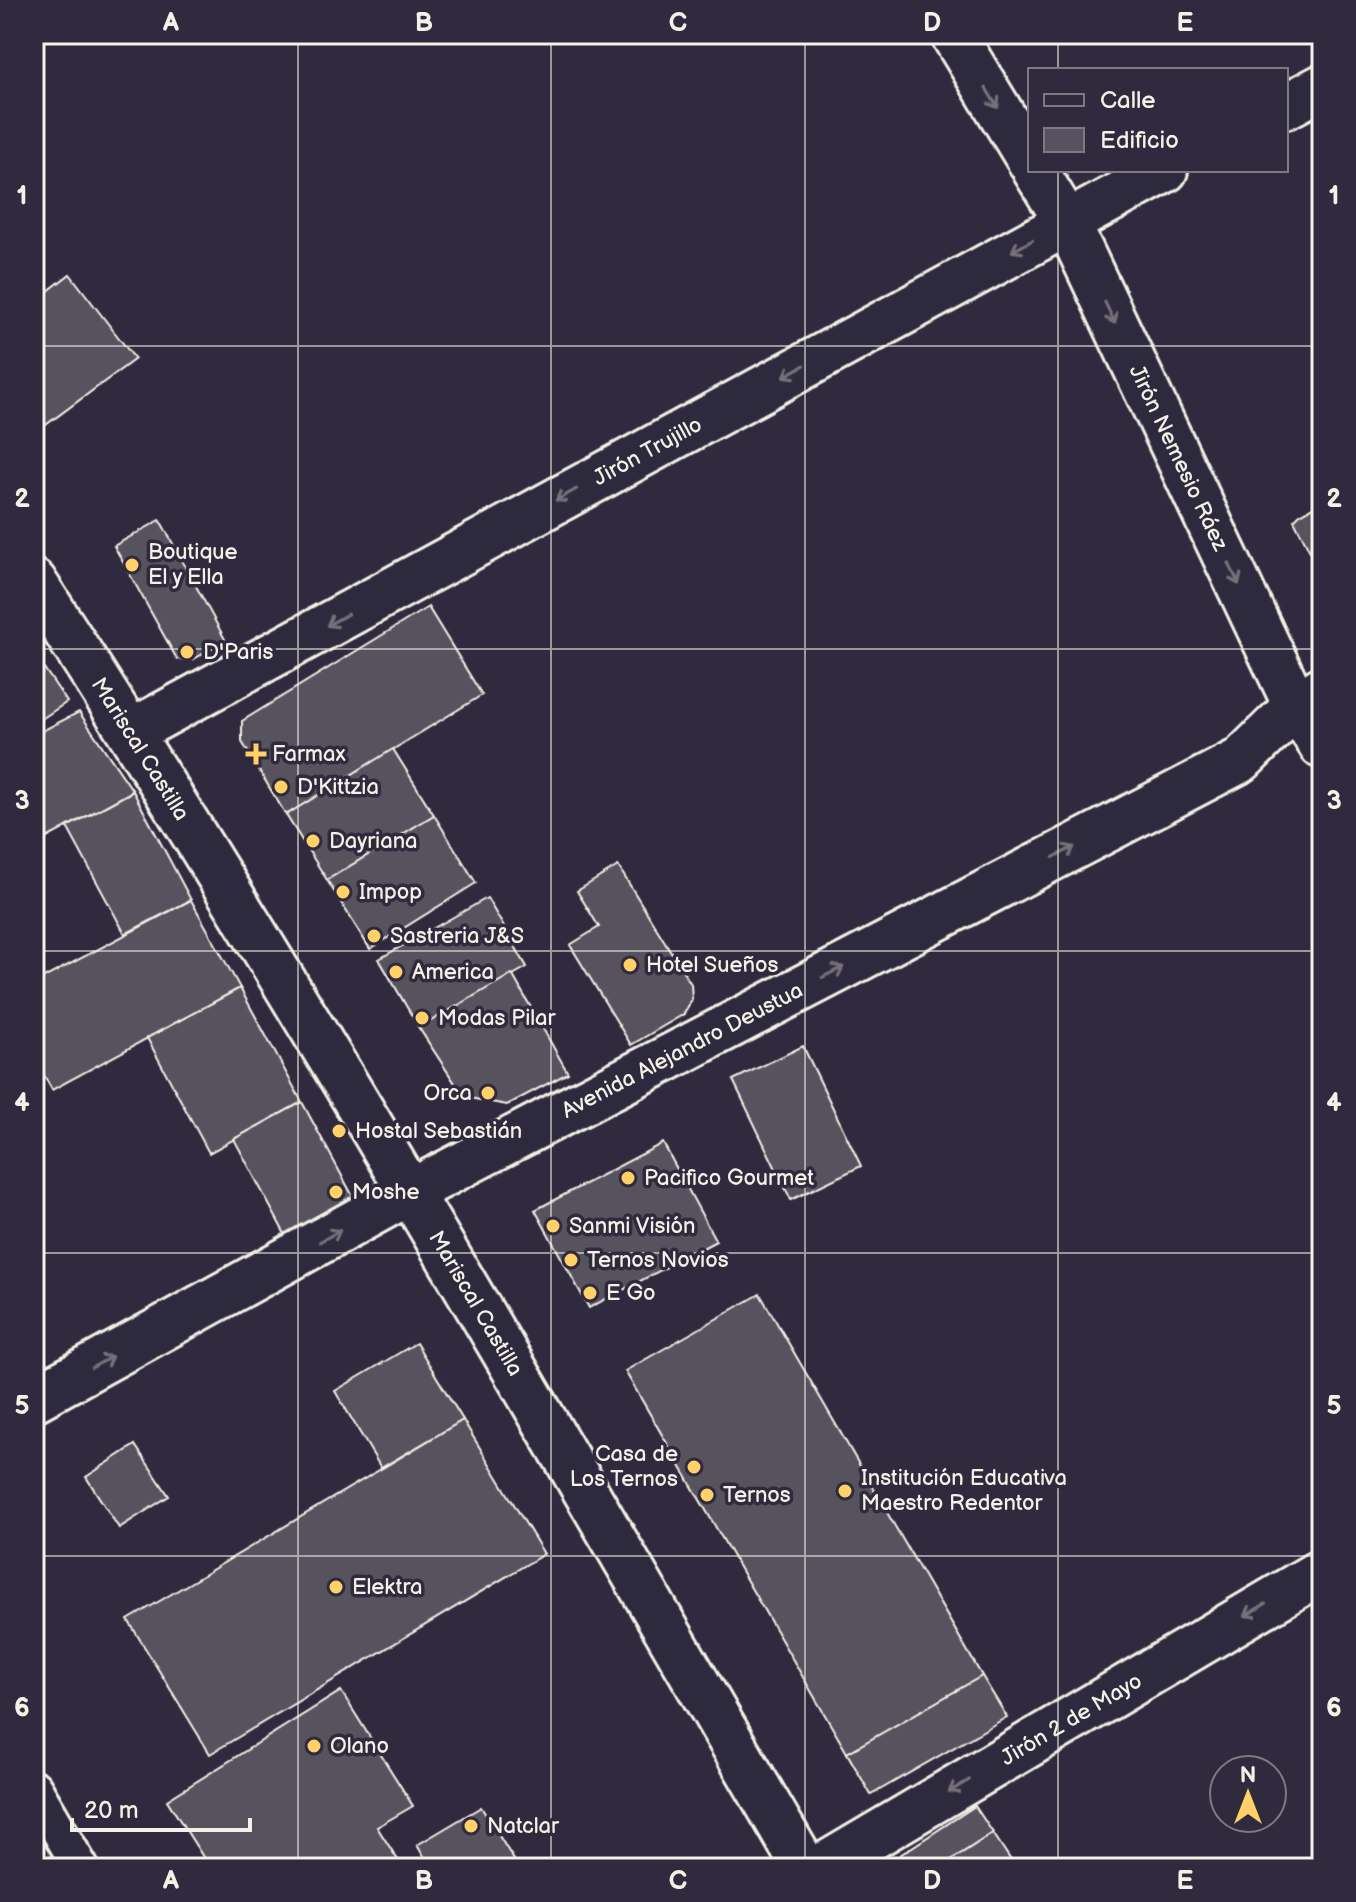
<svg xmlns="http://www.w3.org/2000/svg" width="1356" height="1902" font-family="'Balsamiq Sans',sans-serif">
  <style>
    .building { fill: #56525f; stroke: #f4f1e8; stroke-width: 2 }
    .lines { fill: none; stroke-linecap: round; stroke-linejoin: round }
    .service-casing { stroke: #f4f1e8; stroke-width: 40 }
    .minor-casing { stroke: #f4f1e8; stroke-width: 50 }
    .trunk-casing { stroke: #f4f1e8; stroke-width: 50 }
    .service { stroke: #2f2a3d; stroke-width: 34 }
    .minor { stroke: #2f2a3d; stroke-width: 44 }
    .trunk { stroke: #2f2a3d; stroke-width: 44 }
    .oneway { stroke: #747079 }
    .grid { fill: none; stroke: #f4f1e8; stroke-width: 2; stroke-opacity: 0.55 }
    .poi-dot { fill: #ffd166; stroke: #2f2a3d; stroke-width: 3 }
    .labels { text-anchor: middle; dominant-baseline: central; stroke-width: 7; stroke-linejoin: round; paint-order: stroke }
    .street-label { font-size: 22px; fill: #f4f1e8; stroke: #2f2a3d }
    .poi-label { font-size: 22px; fill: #f4f1e8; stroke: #2f2a3d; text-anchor: start }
    .neatline { fill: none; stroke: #f4f1e8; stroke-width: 3 }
    .grid-label { font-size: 26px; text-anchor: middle; font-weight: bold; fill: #f4f1e8 }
  </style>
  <rect width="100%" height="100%" fill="#2f2a3d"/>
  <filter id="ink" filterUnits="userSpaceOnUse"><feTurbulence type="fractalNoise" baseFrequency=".0125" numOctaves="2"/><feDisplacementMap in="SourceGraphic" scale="16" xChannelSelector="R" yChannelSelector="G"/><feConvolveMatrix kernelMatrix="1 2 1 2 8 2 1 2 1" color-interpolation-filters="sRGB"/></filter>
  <g filter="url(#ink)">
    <g class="building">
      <polygon points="70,274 135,359 43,427 34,415 34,302"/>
      <polygon points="1322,502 1322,575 1294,520 1300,514"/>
      <polygon points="160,520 226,641 192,660 177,659 114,546"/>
      <polygon points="428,607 482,695 286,815 242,742 242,721"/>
      <polygon points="35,655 67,702 34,724 34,656"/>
      <polygon points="79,712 133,791 34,845 34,735"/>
      <polygon points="393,749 434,815 327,880 286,815"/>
      <polygon points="133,791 191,900 125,934 67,827"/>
      <polygon points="434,815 476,883 370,949 327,880"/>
      <polygon points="618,866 691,984 692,999 684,1014 631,1045 570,945 599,927 577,891"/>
      <polygon points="487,898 527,967 419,1028 379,959"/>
      <polygon points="191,900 240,988 52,1090 34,1057 34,983"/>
      <polygon points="512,974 568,1073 507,1105 464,1097 419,1028"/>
      <polygon points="240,988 302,1102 209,1153 147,1038"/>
      <polygon points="803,1046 861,1166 791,1200 733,1080"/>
      <polygon points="302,1102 356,1202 287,1238 234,1139"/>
      <polygon points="663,1143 716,1241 589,1308 535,1210"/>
      <polygon points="760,1294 982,1676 847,1753 625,1371"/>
      <polygon points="416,1343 463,1420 381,1468 335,1391"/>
      <polygon points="463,1420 544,1554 210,1754 128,1620"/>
      <polygon points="135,1445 169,1496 119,1528 86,1477"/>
      <polygon points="982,1676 1007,1717 871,1795 847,1753"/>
      <polygon points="341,1691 413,1806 377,1827 403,1868 210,1868 167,1800"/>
      <polygon points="975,1806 993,1833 939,1868 909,1868 900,1855"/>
      <polygon points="481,1807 519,1868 431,1868 417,1845"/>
      <polygon points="993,1833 1012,1862 1002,1868 939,1868"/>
    </g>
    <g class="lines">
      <g class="service-casing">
        <polyline id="service" points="34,1788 81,1868"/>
      </g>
      <g class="minor-casing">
        <g id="minor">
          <polyline points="953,34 1030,161"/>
          <polyline points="1286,106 1322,87"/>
          <path id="s1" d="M 1035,170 L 1067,222 L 1296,706 L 1322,746"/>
          <path id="s2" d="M 131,732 L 1165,170"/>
          <path id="s3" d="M 34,1399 L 410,1192 L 1241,760 L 1296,706 L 1322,689"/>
          <path id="s4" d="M 820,1868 L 1322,1571"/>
        </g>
      </g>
      <g class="trunk-casing">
        <g id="trunk">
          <path id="s5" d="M 34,582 C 306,1002 553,1436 805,1868"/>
        </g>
      </g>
      <use href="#service" class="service"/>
      <use href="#minor" class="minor"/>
      <use href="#trunk" class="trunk"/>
    </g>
    <defs><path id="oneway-shaft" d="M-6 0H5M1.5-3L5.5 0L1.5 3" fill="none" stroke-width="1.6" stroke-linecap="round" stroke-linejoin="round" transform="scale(2)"/></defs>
    <g class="oneway">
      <use href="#oneway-shaft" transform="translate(992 98) rotate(59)"/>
      <use href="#oneway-shaft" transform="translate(1022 246) rotate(151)"/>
      <use href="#oneway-shaft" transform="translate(1110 313) rotate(65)"/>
      <use href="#oneway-shaft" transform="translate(794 371) rotate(151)"/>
      <use href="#oneway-shaft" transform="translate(566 495) rotate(151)"/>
      <use href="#oneway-shaft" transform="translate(1234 574) rotate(65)"/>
      <use href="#oneway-shaft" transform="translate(337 620) rotate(151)"/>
      <use href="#oneway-shaft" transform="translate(1064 852) rotate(-27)"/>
      <use href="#oneway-shaft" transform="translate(833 972) rotate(-27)"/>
      <use href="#oneway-shaft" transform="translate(330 1236) rotate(-29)"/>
      <use href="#oneway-shaft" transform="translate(102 1362) rotate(-29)"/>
      <use href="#oneway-shaft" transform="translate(1255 1610) rotate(149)"/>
      <use href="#oneway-shaft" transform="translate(959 1786) rotate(149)"/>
    </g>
  </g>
  <path class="grid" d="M 298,34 L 298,1868M 551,34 L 551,1868M 805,34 L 805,1868M 1058,34 L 1058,70M 1058,170 L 1058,1868M 34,346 L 1322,346M 34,649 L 1322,649M 34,951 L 1322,951M 34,1253 L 1322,1253M 34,1556 L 1322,1556"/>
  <g class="poi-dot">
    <circle cx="132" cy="565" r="8"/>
    <circle cx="187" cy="652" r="8"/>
    <path d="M252 742h8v8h8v8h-8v8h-8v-8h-8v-8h8z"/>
    <circle cx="281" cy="787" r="8"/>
    <circle cx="313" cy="841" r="8"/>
    <circle cx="343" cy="892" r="8"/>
    <circle cx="374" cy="936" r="8"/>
    <circle cx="630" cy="965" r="8"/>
    <circle cx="396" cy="972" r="8"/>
    <circle cx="422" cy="1018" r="8"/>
    <circle cx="488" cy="1093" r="8"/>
    <circle cx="339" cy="1131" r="8"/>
    <circle cx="628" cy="1178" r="8"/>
    <circle cx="336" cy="1192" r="8"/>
    <circle cx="553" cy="1226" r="8"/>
    <circle cx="571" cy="1260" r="8"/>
    <circle cx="590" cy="1293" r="8"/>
    <circle cx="694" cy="1467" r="8"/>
    <circle cx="845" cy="1491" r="8"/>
    <circle cx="707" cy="1495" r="8"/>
    <circle cx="336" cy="1587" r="8"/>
    <circle cx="314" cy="1746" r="8"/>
    <circle cx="471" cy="1826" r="8"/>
  </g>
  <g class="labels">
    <g class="street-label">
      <text stroke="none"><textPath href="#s2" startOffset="588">Jirón Trujillo</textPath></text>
      <text stroke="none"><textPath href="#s1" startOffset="322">Jirón Nemesio Ráez</textPath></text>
      <text stroke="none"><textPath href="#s5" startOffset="198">Mariscal Castilla</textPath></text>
      <text stroke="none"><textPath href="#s3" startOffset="736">Avenida Alejandro Deustua</textPath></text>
      <text stroke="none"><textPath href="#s5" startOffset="846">Mariscal Castilla</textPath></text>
      <text stroke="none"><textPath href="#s4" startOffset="292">Jirón 2 de Mayo</textPath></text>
    </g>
    <g class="poi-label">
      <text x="148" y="552">Boutique<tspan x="148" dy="25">El y Ella</tspan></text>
      <text x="203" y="652">D'Paris</text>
      <text x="272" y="754">Farmax</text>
      <text x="297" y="787">D'Kittzia</text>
      <text x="329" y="841">Dayriana</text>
      <text x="359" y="892">Impop</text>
      <text x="390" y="936">Sastreria J&amp;S</text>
      <text x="646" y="965">Hotel Sueños</text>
      <text x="412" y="972">America</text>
      <text x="438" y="1018">Modas Pilar</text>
      <text x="472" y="1093" text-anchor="end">Orca</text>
      <text x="355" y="1131">Hostal Sebastián</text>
      <text x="644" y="1178">Pacifico Gourmet</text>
      <text x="352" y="1192">Moshe</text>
      <text x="569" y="1226">Sanmi Visión</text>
      <text x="587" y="1260">Ternos Novios</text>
      <text x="606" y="1293">E Go</text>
      <text x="678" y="1454" text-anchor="end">Casa de<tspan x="678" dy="25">Los Ternos</tspan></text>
      <text x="861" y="1478">Institución Educativa<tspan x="861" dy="25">Maestro Redentor</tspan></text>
      <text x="723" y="1495">Ternos</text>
      <text x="352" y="1587">Elektra</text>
      <text x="330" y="1746">Olano</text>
      <text x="487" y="1826">Natclar</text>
    </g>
  </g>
  <rect width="1356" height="1902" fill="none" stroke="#2f2a3d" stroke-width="88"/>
  <rect x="1028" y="68" width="260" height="104" fill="#2f2a3d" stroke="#7e7a81" stroke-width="2"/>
  <rect x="1044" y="94" width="40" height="12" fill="#2f2a3d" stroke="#7e7a81" stroke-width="2"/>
  <text x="1100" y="108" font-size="24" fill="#f4f1e8">Calle</text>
  <rect x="1044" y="128" width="40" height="24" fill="#56525f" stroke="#7e7a81" stroke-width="2"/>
  <text x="1100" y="148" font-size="24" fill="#f4f1e8">Edificio</text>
  <g transform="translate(1248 1794)"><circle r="38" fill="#2f2a3d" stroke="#7e7a81" stroke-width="2"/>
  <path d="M0-6L14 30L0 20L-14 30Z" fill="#ffd166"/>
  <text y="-12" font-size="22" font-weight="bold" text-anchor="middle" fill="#f4f1e8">N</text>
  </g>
  <path d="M72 1818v12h178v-12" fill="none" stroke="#f4f1e8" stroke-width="4"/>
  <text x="84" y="1818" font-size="24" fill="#f4f1e8" stroke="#2f2a3d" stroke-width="6" paint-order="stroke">20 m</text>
  <rect x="44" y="44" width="1268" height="1814" class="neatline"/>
  <g class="grid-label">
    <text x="171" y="31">A</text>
    <text x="424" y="31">B</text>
    <text x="678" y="31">C</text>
    <text x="932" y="31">D</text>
    <text x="1185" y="31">E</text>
    <text x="22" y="204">1</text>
    <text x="1334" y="204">1</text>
    <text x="22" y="507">2</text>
    <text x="1334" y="507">2</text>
    <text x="22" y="809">3</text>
    <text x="1334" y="809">3</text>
    <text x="22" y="1111">4</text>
    <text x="1334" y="1111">4</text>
    <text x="22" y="1414">5</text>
    <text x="1334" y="1414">5</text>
    <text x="22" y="1716">6</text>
    <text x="1334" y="1716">6</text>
    <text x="171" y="1889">A</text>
    <text x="424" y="1889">B</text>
    <text x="678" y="1889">C</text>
    <text x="932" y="1889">D</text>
    <text x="1185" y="1889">E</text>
  </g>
</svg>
